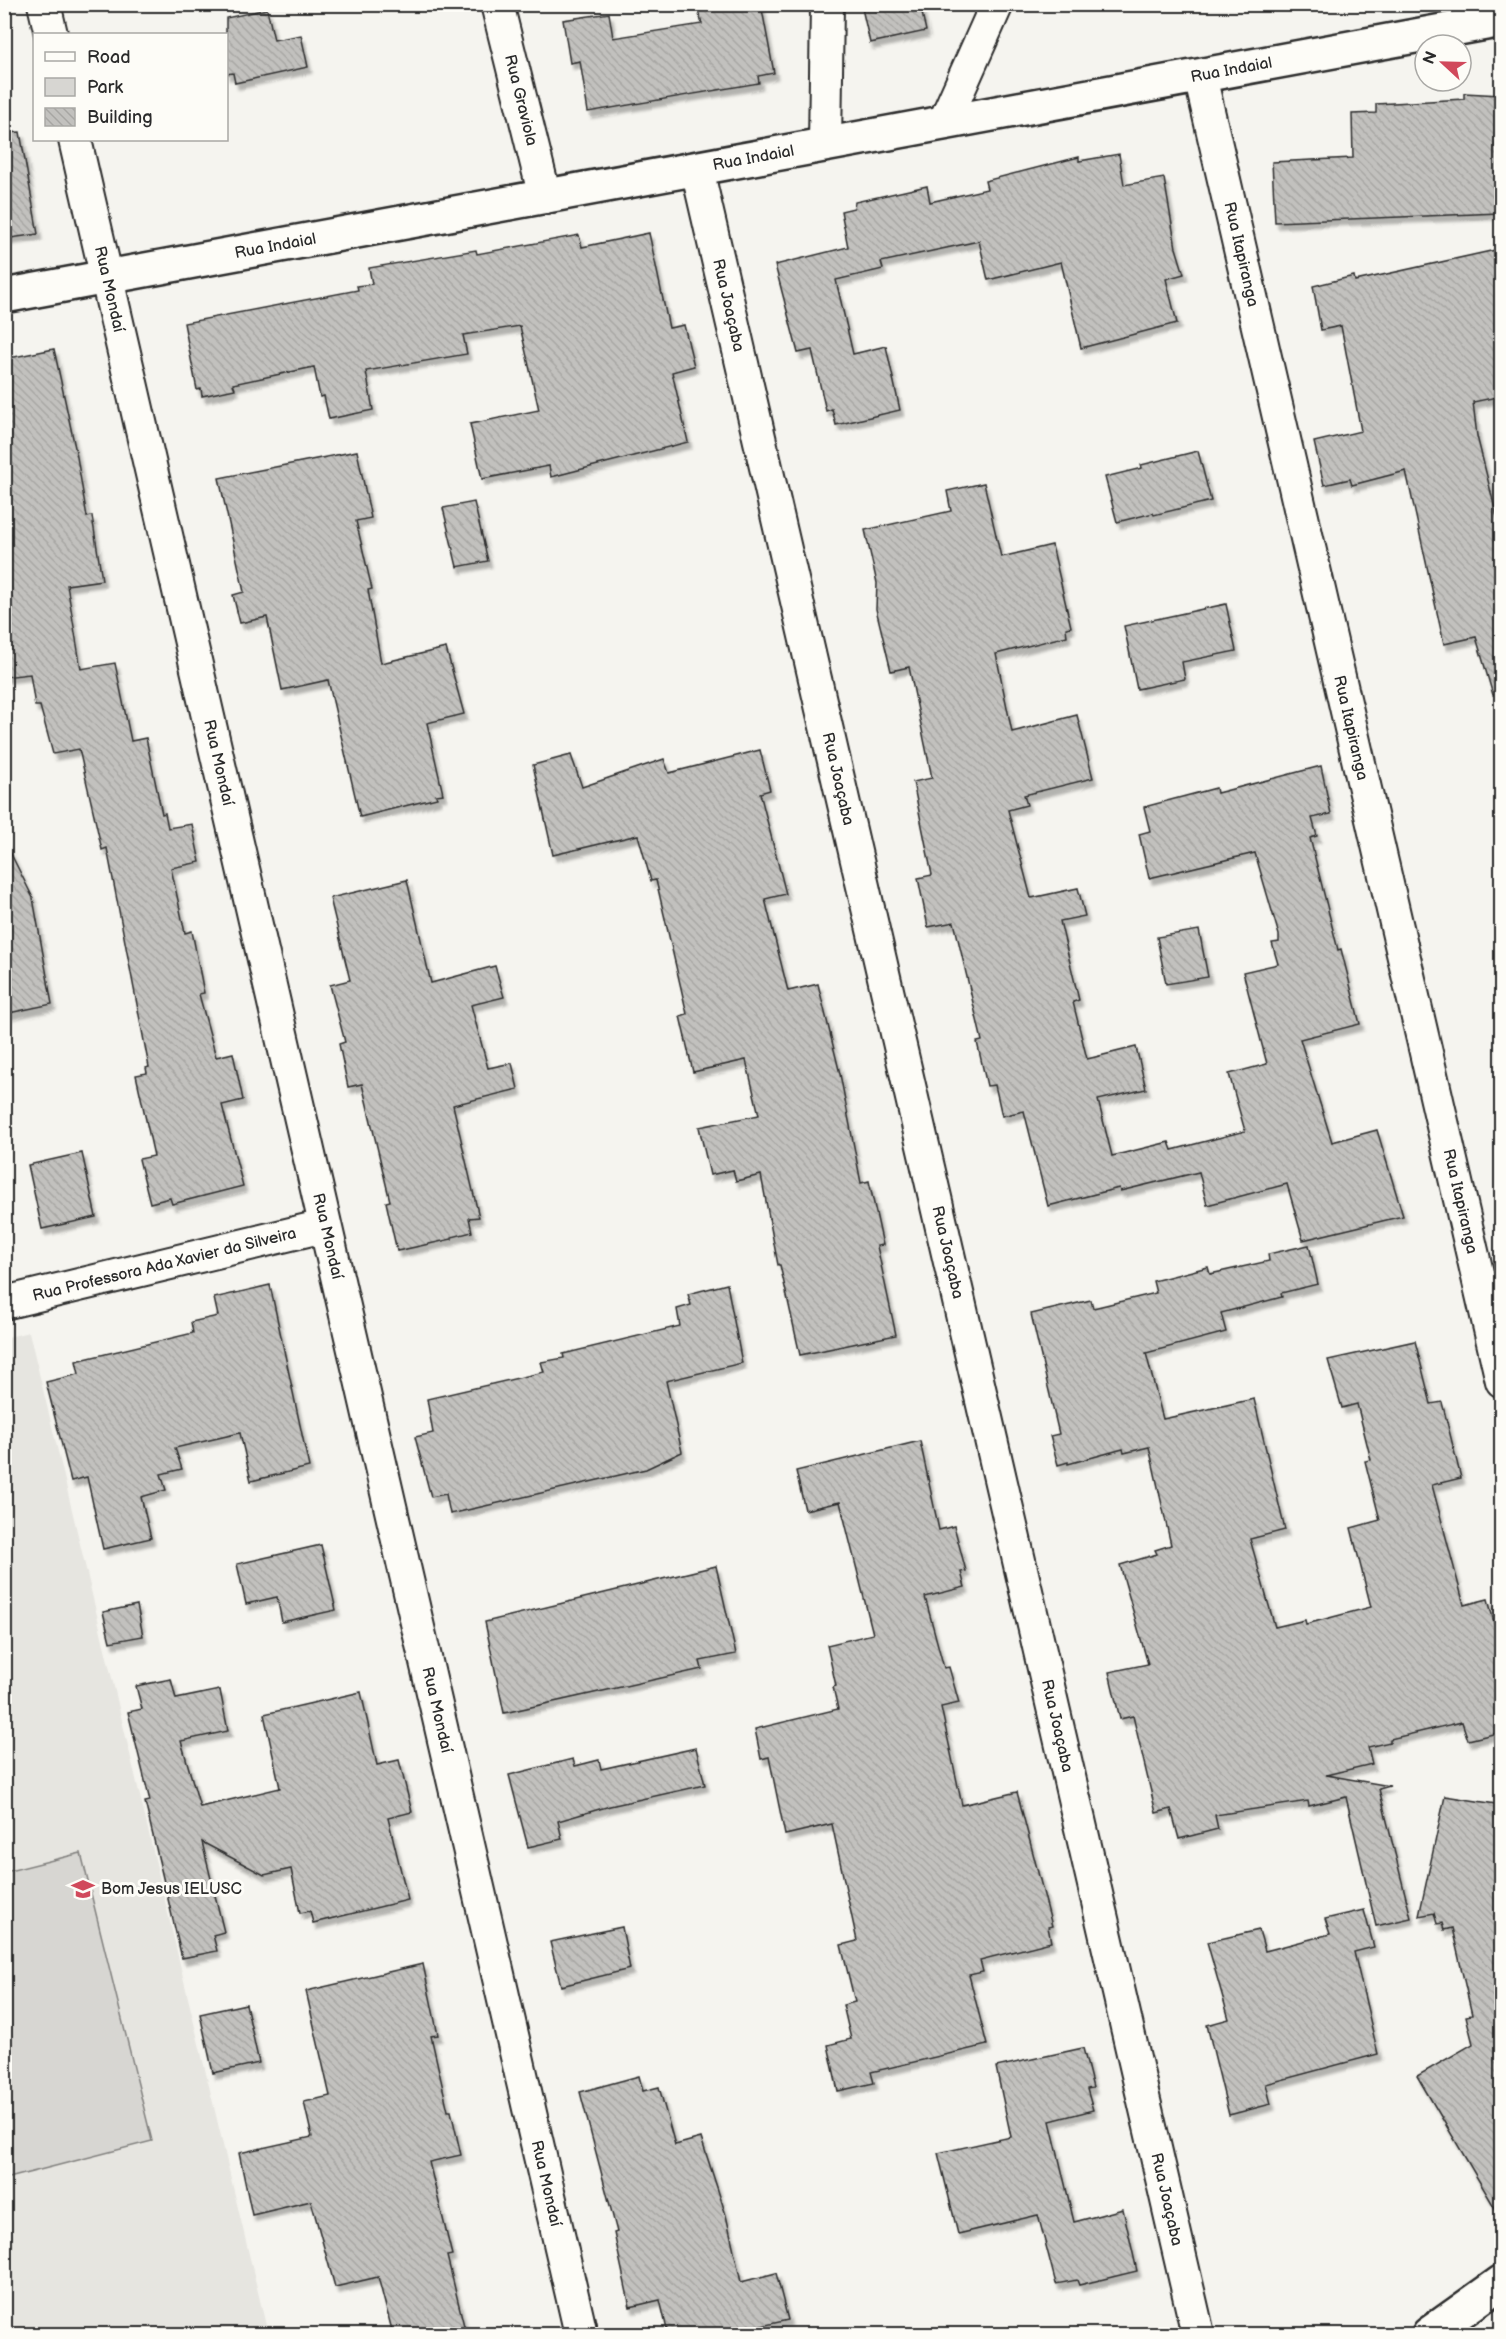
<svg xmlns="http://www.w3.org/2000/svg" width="1506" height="2339" font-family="'Balsamiq Sans',sans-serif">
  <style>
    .built { fill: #e6e5e0 }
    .green { fill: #d7d6d2; stroke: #81807e; stroke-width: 1.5 }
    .building { fill: url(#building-back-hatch); stroke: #2b2b2b; stroke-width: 1.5; filter: url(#shadow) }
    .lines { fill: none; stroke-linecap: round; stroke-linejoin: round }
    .minor-casing { stroke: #2b2b2b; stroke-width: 36 }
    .tertiary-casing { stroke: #2b2b2b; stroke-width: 38 }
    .secondary-casing { stroke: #2b2b2b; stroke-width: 38 }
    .minor { stroke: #fdfcf7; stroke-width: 32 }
    .tertiary { stroke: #fdfcf7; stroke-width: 33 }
    .secondary { stroke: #fdfcf7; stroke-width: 33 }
    .labels { text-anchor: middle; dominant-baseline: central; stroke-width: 6; stroke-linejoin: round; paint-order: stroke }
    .street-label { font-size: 16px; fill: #2b2b2b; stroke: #fdfcf7 }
    .poi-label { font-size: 16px; fill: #2b2b2b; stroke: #fdfcf7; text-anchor: start }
  </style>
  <defs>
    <pattern id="building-back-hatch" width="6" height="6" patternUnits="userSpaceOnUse" patternTransform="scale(1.5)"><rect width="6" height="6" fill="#c2c1be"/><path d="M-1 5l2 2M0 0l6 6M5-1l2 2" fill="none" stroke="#a7a6a3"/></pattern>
    <filter id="shadow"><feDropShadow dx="3.5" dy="6" stdDeviation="1.5" flood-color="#0004"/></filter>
  </defs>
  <rect width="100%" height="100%" fill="#f5f4ef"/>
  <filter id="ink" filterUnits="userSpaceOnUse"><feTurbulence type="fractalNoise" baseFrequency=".0167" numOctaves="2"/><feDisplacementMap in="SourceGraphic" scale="12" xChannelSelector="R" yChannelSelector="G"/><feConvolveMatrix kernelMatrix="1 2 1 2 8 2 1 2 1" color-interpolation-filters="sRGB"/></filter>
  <g filter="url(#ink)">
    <polygon class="built" points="29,1332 56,1443 268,2334 5,2334 4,1338"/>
    <polygon class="green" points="81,1853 152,2141 5,2179 5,1872"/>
    <g class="building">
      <polygon points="696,4 761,4 774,73 758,76 759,83 588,112 580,61 570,63 563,20 609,13 613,38 702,24"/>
      <polygon points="861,4 920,4 926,31 870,43"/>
      <polygon points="267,9 274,40 301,35 308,67 235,83 233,73 226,74 226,18"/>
      <polygon points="1464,93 1501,95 1500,213 1275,222 1272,162 1353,158 1352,114 1376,113 1376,104 1464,99"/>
      <polygon points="20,132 38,234 4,239 4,133"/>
      <polygon points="1119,154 1124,185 1164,178 1176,248 1184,274 1166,279 1177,323 1081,348 1061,262 988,280 979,241 881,262 883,269 836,280 853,354 886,346 900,410 836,425 832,409 826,411 812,350 798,353 775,265 848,247 841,211 854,208 855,202 927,186 930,202 987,189 985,181 1079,157 1079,161"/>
      <polygon points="649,233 669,328 684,325 694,366 672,372 688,442 551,477 549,466 482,479 470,424 539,410 520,326 463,335 467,354 366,371 373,410 329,419 324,396 320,397 314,367 233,384 235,389 202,396 201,389 197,390 184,323 358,290 357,286 372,284 369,268 476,250 477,254 579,235 582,247"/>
      <polygon points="1500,249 1502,396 1473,402 1477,436 1502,537 1502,694 1493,695 1476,637 1444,644 1406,471 1352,485 1350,479 1324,485 1314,442 1361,431 1341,326 1321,330 1313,286 1354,276 1355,281"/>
      <polygon points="54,349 77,457 87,517 92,516 102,580 67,585 81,669 115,663 131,741 146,738 162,814 165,813 168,828 192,824 200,862 171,868 185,933 192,931 204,993 199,994 216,1057 233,1053 243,1100 222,1105 243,1186 172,1204 170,1198 150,1203 139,1159 154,1156 136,1075 147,1073 146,1068 149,1067 107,848 102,850 79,749 53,754 40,706 35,706 30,674 4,677 4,359"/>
      <polygon points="357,451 371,518 356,521 372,589 368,590 381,663 446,648 464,714 427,723 443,794 436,795 437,798 360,817 328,680 282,690 267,617 240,623 233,595 244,592 219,478"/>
      <polygon points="1198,451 1211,501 1154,515 1153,513 1117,522 1105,477 1142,468 1141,465"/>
      <polygon points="984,483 1001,557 1052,545 1071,627 1066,628 1067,636 996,654 1012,732 1077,715 1093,778 1024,795 1027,805 1008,810 1031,898 1078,888 1085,916 1060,921 1079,1000 1073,1002 1087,1059 1136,1047 1146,1089 1098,1100 1112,1156 1169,1142 1172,1150 1245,1131 1229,1074 1267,1064 1243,972 1278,964 1272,943 1279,942 1279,935 1255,853 1149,878 1139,834 1150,831 1144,807 1216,788 1217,793 1321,766 1331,814 1312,818 1317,836 1310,838 1338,950 1341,949 1360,1024 1300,1039 1332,1142 1377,1130 1403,1216 1303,1240 1287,1184 1207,1205 1199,1172 1120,1191 1119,1188 1048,1206 1024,1111 1002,1116 995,1085 987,1086 977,1042 982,1041 954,922 928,927 918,878 932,875 913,782 932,778 909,667 891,671 876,609 877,583 865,530 951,511 947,491"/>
      <polygon points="474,502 488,561 457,567 443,508"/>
      <polygon points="1226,604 1236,651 1182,662 1185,679 1137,689 1124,626"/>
      <polygon points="760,750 770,790 760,793 786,894 765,899 788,991 818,984 840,1074 861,1183 869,1181 883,1245 877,1246 896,1335 800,1355 780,1265 778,1265 761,1175 736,1181 733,1170 710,1175 699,1127 759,1115 746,1060 693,1072 680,1016 687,1014 656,880 651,881 638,835 553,855 533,765 571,755 582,787 664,759 669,773"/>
      <polygon points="4,840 33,898 52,1004 4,1014"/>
      <polygon points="407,880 431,983 495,966 504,997 471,1005 488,1068 512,1063 518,1089 453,1105 479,1217 469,1218 472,1232 452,1237 452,1239 397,1251 386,1202 390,1201 362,1084 348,1087 339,1044 345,1042 330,985 350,980 330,898"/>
      <polygon points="1199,930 1208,977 1166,984 1157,937"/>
      <polygon points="82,1153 96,1217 42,1229 28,1165"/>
      <polygon points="1309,1245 1318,1284 1281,1293 1282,1297 1221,1313 1226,1332 1146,1353 1163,1419 1254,1399 1285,1530 1250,1539 1275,1627 1305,1620 1306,1624 1371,1607 1351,1528 1380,1520 1365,1461 1371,1460 1357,1404 1342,1408 1328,1360 1415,1341 1431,1404 1442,1402 1461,1478 1432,1485 1464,1605 1488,1599 1502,1653 1502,1732 1468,1740 1462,1722 1390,1739 1390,1742 1368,1747 1372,1764 1326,1775 1390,1786 1379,1789 1411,1918 1376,1926 1346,1797 1309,1806 1308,1801 1215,1815 1218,1829 1179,1839 1171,1809 1156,1813 1133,1716 1120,1719 1109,1672 1148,1664 1120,1565 1157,1554 1155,1550 1171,1545 1149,1447 1124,1453 1123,1449 1068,1464 1068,1462 1058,1465 1050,1436 1059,1434 1031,1314 1091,1300 1093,1308 1156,1293 1153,1281 1208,1267 1210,1274 1269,1261 1268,1254"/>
      <polygon points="727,1284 742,1363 666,1381 682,1452 646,1469 450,1514 446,1494 431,1497 415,1437 433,1433 427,1399 544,1372 541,1362 564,1358 563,1354 680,1326 677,1309 691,1305 688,1294"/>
      <polygon points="270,1285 309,1467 251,1481 240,1433 175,1448 182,1469 161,1474 166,1490 141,1497 151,1538 103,1549 87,1477 71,1481 46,1382 79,1374 76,1361 193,1333 191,1322 218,1316 214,1298"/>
      <polygon points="920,1441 939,1530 954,1526 966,1571 961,1572 965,1587 925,1597 944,1668 949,1667 959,1703 941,1707 962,1805 1017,1792 1052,1926 1048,1927 1051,1942 980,1960 983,1972 969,1975 987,2045 871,2072 874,2083 838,2091 828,2045 851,2039 843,2005 855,2002 841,1945 857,1941 832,1824 785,1835 769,1757 761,1759 755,1729 838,1709 833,1687 836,1686 827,1645 873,1634 840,1502 805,1510 796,1471"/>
      <polygon points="321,1545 336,1610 282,1622 277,1597 246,1604 237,1564"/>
      <polygon points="716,1566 736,1654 700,1661 702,1669 504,1713 485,1622"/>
      <polygon points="137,1605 143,1636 110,1642 103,1612"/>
      <polygon points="171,1679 176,1699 220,1690 228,1731 181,1741 200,1807 280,1788 264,1714 361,1692 377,1765 399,1760 412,1812 388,1818 408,1900 313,1923 310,1911 300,1913 291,1869 264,1875 202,1842 224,1932 213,1935 217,1951 182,1958 145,1802 150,1801 128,1712 142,1709 136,1686"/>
      <polygon points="696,1748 705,1785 610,1806 558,1821 562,1839 528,1847 509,1775 573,1759 575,1766 599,1760 601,1769"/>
      <polygon points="1445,1796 1502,1805 1502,2220 1417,2076 1473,2044 1466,2016 1472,2015 1452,1928 1444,1930 1442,1923 1437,1924 1434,1913 1419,1916"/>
      <polygon points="1364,1910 1374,1947 1354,1952 1378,2054 1266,2084 1271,2104 1229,2115 1207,2025 1229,2019 1207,1942 1259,1930 1265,1951 1330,1934 1325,1919"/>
      <polygon points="622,1927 630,1969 561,1986 550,1942"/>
      <polygon points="423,1964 438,2035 431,2036 448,2111 451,2111 461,2155 429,2162 452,2255 447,2256 466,2334 393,2334 378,2277 335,2287 311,2201 252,2215 239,2153 312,2137 304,2102 330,2096 306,1991"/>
      <polygon points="246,2004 259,2063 213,2073 200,2014"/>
      <polygon points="1083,2048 1093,2088 1087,2089 1093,2110 1050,2121 1074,2222 1123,2209 1137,2271 1079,2285 1077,2280 1056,2284 1038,2215 958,2234 938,2153 1011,2137 996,2067"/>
      <polygon points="639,2076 643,2091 659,2087 675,2145 701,2138 726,2215 741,2282 776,2273 788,2320 744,2330 745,2334 668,2334 660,2300 630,2307 614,2233 617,2232 580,2092"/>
    </g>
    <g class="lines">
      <g class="minor-casing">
        <g id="minor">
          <polyline points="44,4 51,34"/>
          <path id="s1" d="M 497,4 L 545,197"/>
          <path id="s2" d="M 1200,76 L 1502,1381"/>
          <polyline points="944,123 997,4"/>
          <path id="s3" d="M 75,140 L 581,2334"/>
          <polyline points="825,145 827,4"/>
          <path id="s4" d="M 697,169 L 1198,2334"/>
          <path id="s5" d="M 4,1303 L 324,1226"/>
        </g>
      </g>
      <g class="tertiary-casing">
        <g id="tertiary">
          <path id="s6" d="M 4,296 L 1502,20"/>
        </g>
      </g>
      <g class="secondary-casing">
        <polyline id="secondary" points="1429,2334 1502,2282"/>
      </g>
      <use href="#minor" class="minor"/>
      <use href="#tertiary" class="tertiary"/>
      <use href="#secondary" class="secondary"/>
    </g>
  </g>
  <defs>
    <g id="school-bare" transform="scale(1.8)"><path d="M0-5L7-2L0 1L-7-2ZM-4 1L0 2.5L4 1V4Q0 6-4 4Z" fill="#d1495b" stroke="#fdfcf7" stroke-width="2.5" paint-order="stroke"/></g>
  </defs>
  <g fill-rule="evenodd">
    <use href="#school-bare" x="83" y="1889"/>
  </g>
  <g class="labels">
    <g class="street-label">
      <text stroke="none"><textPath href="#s6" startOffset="1248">Rua Indaial</textPath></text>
      <text stroke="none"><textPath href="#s1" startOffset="99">Rua Graviola</textPath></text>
      <text stroke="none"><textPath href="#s6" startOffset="762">Rua Indaial</textPath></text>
      <text stroke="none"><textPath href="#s6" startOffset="276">Rua Indaial</textPath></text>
      <text stroke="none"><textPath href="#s2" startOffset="183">Rua Itapiranga</textPath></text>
      <text stroke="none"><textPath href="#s3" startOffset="153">Rua Mondaí</textPath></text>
      <text stroke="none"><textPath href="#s4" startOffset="140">Rua Joaçaba</textPath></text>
      <text stroke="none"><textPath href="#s2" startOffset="669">Rua Itapiranga</textPath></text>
      <text stroke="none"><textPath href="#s3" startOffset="639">Rua Mondaí</textPath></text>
      <text stroke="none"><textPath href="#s4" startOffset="626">Rua Joaçaba</textPath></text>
      <text stroke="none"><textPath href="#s2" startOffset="1155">Rua Itapiranga</textPath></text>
      <text stroke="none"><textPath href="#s3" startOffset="1125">Rua Mondaí</textPath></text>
      <text stroke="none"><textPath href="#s4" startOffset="1112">Rua Joaçaba</textPath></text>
      <text stroke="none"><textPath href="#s5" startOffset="165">Rua Professora Ada Xavier da Silveira</textPath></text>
      <text stroke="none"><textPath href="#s3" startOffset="1611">Rua Mondaí</textPath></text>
      <text stroke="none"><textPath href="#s4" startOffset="1598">Rua Joaçaba</textPath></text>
      <text stroke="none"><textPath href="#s3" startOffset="2097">Rua Mondaí</textPath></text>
      <text stroke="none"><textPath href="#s4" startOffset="2084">Rua Joaçaba</textPath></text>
    </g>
    <g class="poi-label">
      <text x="101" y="1889">Bom Jesus IELUSC</text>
    </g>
  </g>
  <rect width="1506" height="2339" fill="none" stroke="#fdfcf7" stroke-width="24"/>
  <rect x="12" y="12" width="1482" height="2315" fill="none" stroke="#2b2b2b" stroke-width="2" filter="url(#ink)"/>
  <rect x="33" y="33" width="195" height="108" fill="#fdfcf7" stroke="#a9a8a5" stroke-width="1.5"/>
  <rect x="45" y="52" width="30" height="9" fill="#fdfcf7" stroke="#a9a8a5" stroke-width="1.5"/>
  <text x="87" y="63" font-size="18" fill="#2b2b2b">Road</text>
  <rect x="45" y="78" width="30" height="18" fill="#d7d6d2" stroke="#a9a8a5" stroke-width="1.5"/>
  <text x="87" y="93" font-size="18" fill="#2b2b2b">Park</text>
  <rect x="45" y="108" width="30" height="18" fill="url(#building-back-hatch)" stroke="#a9a8a5" stroke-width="1.5"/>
  <text x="87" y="123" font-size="18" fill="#2b2b2b">Building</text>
  <g transform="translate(1443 63) rotate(292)"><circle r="28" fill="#fdfcf7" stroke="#a9a8a5" stroke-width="1.5"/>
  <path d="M0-4.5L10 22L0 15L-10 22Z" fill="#d1495b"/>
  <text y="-9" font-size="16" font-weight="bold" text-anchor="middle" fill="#2b2b2b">N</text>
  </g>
</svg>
